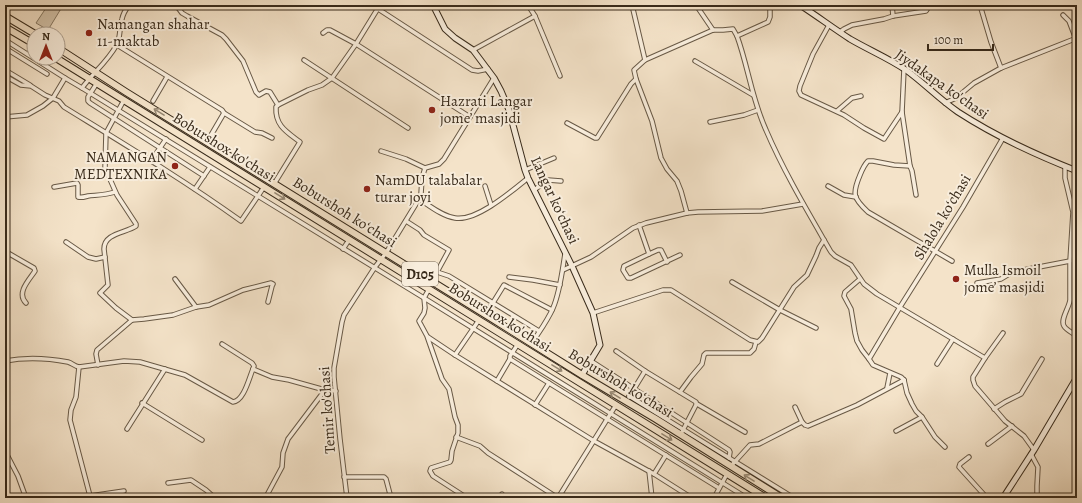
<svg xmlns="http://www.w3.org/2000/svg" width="1082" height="503" font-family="Alegreya,serif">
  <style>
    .green { fill: #d4c4ab; stroke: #867863 }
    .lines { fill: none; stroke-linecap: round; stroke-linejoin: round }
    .street-casing { stroke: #685946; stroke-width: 5.5 }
    .secondary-casing { stroke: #392b1b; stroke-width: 7 }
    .primary-casing { stroke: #392b1b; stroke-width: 8 }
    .street { stroke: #f8eddc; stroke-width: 3.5 }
    .secondary { stroke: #f8eddc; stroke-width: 5 }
    .primary { stroke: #f4e3c9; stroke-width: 6 }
    .oneway { stroke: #968772 }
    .poi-dot { fill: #8f2418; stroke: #f8eddc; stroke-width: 1.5 }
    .labels { text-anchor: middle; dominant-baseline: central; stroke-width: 4; stroke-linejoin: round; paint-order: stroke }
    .shield { fill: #f8eddc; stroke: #726555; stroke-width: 1 }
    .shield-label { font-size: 14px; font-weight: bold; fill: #392b1b }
    .poi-label { font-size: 15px; fill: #392b1b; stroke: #f8eddc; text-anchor: start }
    .street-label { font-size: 15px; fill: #392b1b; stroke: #f8eddc }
  </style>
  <rect width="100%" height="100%" fill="#f4e3c9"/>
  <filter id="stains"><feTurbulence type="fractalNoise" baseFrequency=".005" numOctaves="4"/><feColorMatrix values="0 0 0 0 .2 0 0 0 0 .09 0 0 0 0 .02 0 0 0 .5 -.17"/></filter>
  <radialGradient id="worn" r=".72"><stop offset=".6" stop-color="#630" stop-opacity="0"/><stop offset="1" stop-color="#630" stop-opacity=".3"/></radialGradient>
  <polygon class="green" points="48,5 59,5 62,7 48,30 36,23"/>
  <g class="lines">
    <g class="street-casing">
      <g id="street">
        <polyline points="176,5 182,13 187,16 222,35 226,39 243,61 256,92 259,95 266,91 270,92 278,105"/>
        <polyline points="372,5 472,70 478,71 488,69"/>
        <polyline points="632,5 645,60"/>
        <polyline points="696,5 713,30"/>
        <path d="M 770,5 L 770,17 L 768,22 L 737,36 C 748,66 752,100 766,130 C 784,172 808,212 831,252 L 835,256 L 851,265 L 864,284 L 877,294 L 985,358 L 973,377 L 973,380 L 975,386 L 1005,421 L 1024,436 L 1034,450"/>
        <polyline points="892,5 893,16"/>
        <polyline points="980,5 991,42 1001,68"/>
        <polyline points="1063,15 1069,21 1077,42"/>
        <polyline points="535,16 560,76"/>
        <polyline points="829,25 813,54 800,86 799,91 801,95 844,115 864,128 884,139 902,112 904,69"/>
        <polyline points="840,32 844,29 852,25 884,19 893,16 926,11 928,8 928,5"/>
        <polyline points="323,33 327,30 330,30 356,44 470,117"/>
        <polyline points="5,40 65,78"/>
        <polyline points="117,45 222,110 224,113 255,132 262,133 272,138"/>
        <polyline points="5,48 47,74"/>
        <polyline points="473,50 535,16 528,5"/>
        <polyline points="304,60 408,128"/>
        <polyline points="695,61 753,95"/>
        <polyline points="5,70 30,85"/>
        <path d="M 5,76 L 21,85 L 31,86 L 45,95 L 59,101 L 64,107 C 124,144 184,180 241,221 L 264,187"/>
        <polyline points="97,83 88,97 88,101 90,103 204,176"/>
        <polyline points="82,88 424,298 425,308 424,313 419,321 420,323 427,336 442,379 449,389 455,417 458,425 458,433 452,451 451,460 450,462 431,468 430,471 433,476 464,496"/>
        <polyline points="153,101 167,77"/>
        <polyline points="945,103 956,98 974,83 1001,68 1077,38"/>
        <polyline points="1077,105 1077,108"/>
        <polyline points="837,111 852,98 861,96"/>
        <polyline points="902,112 910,166 912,171 916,195"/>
        <path d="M 5,117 L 27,115 L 43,106 L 53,98 L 65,78 L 82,88 C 93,73 107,62 116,46 C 121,38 119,28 122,19 C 123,14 126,9 129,5"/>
        <polyline points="710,122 744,115 758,110"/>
        <polyline points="567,123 595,138 597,138 631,84 636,79"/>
        <polyline points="207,142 224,113"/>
        <polyline points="381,151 406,159 425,168"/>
        <polyline points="151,161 166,139"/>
        <path d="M 910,166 L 894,165 L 873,161 L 868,161 C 864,165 862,170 860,175 C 852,194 853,198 868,212 L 952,261"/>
        <path d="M 1065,166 L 1065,178 L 1073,212 L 1070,261 L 1070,300 C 1069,308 1060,320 1064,326 C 1066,330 1073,333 1077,336"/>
        <polyline points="525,170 554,158"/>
        <path d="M 274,184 L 300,142 C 287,132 275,126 276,107 L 278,105 L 308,90 L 322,85 L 332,78 L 356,44 L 380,5"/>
        <polyline points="485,186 491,205"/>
        <polyline points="828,186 844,195 856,197"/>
        <path d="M 54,187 L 77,183 L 78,185 L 78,197 C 82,198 84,197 88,196 C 97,195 106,195 115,192"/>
        <polyline points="195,189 210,167"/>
        <polyline points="534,190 548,180 561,181"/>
        <path d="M 419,199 C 430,206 442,216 455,218 C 476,222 512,191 528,178"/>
        <polyline points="687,213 681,191 677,181 667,169 661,158 652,121 636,79 634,70 645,60 713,30 723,30 733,29 737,36"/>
        <polyline points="406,221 420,230 424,235 449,250 437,272 449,276 539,331"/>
        <polyline points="639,225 649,254 624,266 623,270 628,278 631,278 680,255"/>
        <polyline points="66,242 88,257 96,259 105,257"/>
        <polyline points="343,249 349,240"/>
        <path d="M 5,253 L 8,253 L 34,268 L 35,271 C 29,280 16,293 26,303"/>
        <polyline points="649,254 658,250 661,250 667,262"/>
        <polyline points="563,270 591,257 633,228 646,223 687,213 698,212 762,211 803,204"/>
        <polyline points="509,277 533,280 560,285"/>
        <polyline points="175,279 196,307"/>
        <polyline points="860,279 845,292 844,296 851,309 855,333 857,341 862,350 869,359"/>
        <polyline points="732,282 780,310 816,328"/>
        <polyline points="977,283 1001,279 1011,273 1018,271 1070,261"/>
        <polyline points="429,289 424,298 747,498"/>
        <polyline points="593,313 663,290 671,290 750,340 758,342 762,338 794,287 807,275 816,256 819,248 824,240"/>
        <polyline points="486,314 504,285 552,310"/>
        <polyline points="132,320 144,319 173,315 196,307 209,305 243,290 271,283 273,284 272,286 268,302"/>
        <polyline points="428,337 455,355 594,441 654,474 692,498"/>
        <path d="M 532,343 C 539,332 548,320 553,308 C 560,292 562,272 565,254"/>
        <polyline points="222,344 252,363 254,366 253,369"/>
        <polyline points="518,344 510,356 510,359 719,488"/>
        <polyline points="616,351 645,371"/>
        <polyline points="455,355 479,320"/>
        <polyline points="985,358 1003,333"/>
        <path d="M 5,361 C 26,357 47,358 68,362 C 72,363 74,366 79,367 L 124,361 L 140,362 L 185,375 L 233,402 C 244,401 249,378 253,369"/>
        <polyline points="591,361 729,450 730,452 729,458"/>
        <polyline points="937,364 953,339"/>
        <path d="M 98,365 L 96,354 L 97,350 L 132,320 L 116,308 L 100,293 L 108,285 L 104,249 C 104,233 126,233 136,226 L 136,224 L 117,195 L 105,168 L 106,133 L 124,100"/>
        <polyline points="79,367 76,397 71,410 70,420 90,496 124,491"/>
        <polyline points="253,369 272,377 289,380 325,390 336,391"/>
        <polyline points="904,380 901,377 873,365 869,359 900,307 963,207 1003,138"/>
        <polyline points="904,380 907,393 912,404 916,411 922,417 935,437 945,447"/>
        <polyline points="497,381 510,359"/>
        <polyline points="887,388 890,373"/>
        <polyline points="680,392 691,377 702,364 704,355 706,353 750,353 754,349 756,342"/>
        <polyline points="629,396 794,498"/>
        <polyline points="629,397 645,371 696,402 696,405 682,432"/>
        <polyline points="142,403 202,440"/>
        <polyline points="697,404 745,432"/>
        <polyline points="535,405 549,383"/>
        <polyline points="795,407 802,422"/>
        <polyline points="994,409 1005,402 1021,394 1042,359"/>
        <polyline points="127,429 165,369"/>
        <polyline points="896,431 922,417"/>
        <polyline points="456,437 480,446 488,453 558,498"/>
        <polyline points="988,444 1012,426"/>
        <polyline points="5,451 18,476 26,498"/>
        <polyline points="1031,454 1038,467 1037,486 1037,498"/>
        <polyline points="969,457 960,464 959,467 987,498"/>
        <polyline points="731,466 750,445 759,444 802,422 805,425 808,426 857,405 904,380"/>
        <polyline points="649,471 652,498"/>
        <polyline points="654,474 666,455"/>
        <polyline points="344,477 384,477 386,479 391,498"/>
        <polyline points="168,483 191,480 206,490 215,498"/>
        <polyline points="502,494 504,498"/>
        <polyline points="77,498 90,496"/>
        <polyline points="267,498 267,495 282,467 283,453 288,439 325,390"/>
        <polyline points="347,498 340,439 334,377 334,368 342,322 344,315 375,267 386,253 419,199 421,194 422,178 425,168 439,164 444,159 494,78"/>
        <polyline points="558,498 616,405"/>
        <polyline points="714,498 727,474"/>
        <polyline points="751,498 755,491"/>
      </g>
    </g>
    <g class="secondary-casing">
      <g id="secondary">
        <polyline points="433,5 445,29 455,38 473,50 494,78 501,91 509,110 525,170 528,178 572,266 593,313 600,345 582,375"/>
        <path d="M 800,5 C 817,16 833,28 850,39 C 869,50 888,58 906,70 C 924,83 939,99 958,112 C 995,136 1036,155 1077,171"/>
        <polyline points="1003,498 1034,450 1077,377"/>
      </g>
    </g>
    <g class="primary-casing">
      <g id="primary">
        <polyline points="5,16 35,34"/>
        <polyline points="5,27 34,44"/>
        <polyline points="58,48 126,92 491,318 582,375 656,419 782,498"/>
        <polyline points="56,58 766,498"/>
      </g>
    </g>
    <use href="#street" class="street"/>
    <use href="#secondary" class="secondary"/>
    <use href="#primary" class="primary"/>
  </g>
  <defs><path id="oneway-shaft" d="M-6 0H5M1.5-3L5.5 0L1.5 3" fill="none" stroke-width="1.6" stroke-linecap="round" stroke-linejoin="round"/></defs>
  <g class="oneway">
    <use href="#oneway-shaft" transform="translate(159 112) rotate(-148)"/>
    <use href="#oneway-shaft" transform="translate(280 196) rotate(32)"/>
    <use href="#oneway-shaft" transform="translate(557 368) rotate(32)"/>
    <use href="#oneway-shaft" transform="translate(615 395) rotate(-149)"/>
    <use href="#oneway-shaft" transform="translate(667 437) rotate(32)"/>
    <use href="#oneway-shaft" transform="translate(749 478) rotate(-148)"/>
  </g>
  <g class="poi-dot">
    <circle cx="89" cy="33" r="4"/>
    <circle cx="432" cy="110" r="4"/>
    <circle cx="175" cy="166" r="4"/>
    <circle cx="367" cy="189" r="4"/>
    <circle cx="956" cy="279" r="4"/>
  </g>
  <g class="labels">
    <rect class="shield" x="402" y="262" width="36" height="24" rx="3"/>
    <g class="shield-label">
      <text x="420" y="274">D105</text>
    </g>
    <g class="poi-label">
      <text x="97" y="24">Namangan shahar<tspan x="97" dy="17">11-maktab</tspan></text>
      <text x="440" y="101">Hazrati Langar<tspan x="440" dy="17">jome’ masjidi</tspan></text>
      <text x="167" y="157" text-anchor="end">NAMANGAN<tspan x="167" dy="17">MEDTEXNIKA</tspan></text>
      <text x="375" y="180">NamDU talabalar<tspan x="375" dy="17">turar joyi</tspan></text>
      <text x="964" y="270">Mulla Ismoil<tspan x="964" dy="17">jome’ masjidi</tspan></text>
    </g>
    <g class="street-label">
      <text transform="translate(942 84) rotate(35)">Jiydakapa ko'chasi</text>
      <text transform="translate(224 147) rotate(32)">Boburshox ko'chasi</text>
      <text transform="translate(555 200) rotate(65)">Langar koʻchasi</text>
      <text transform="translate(345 212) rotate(32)">Boburshoh koʻchasi</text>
      <text transform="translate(942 217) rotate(-59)">Shalola koʻchasi</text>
      <text transform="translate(500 317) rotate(32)">Boburshox ko'chasi</text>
      <text transform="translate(621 383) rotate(31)">Boburshoh koʻchasi</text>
      <text transform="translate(327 410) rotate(-94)">Temir ko'chasi</text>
    </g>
  </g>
  <rect width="1082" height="503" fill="none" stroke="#f4e3c9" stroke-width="20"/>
  <rect x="6" y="6" width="1070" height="491" fill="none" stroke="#392b1b" stroke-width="2"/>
  <rect x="10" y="10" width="1062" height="483" fill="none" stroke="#392b1b"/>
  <g transform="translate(46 46)"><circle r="19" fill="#f8eddc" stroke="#ac9f8f"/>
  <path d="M0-3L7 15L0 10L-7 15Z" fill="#8f2418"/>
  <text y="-6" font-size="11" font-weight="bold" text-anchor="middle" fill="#392b1b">N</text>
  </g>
  <path d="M928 44v6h65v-6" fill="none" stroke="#392b1b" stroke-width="2"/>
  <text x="934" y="44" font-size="12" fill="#392b1b" stroke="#f8eddc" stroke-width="3" paint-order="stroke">100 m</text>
  <rect width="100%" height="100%" filter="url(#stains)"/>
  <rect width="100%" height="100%" fill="url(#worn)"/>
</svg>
